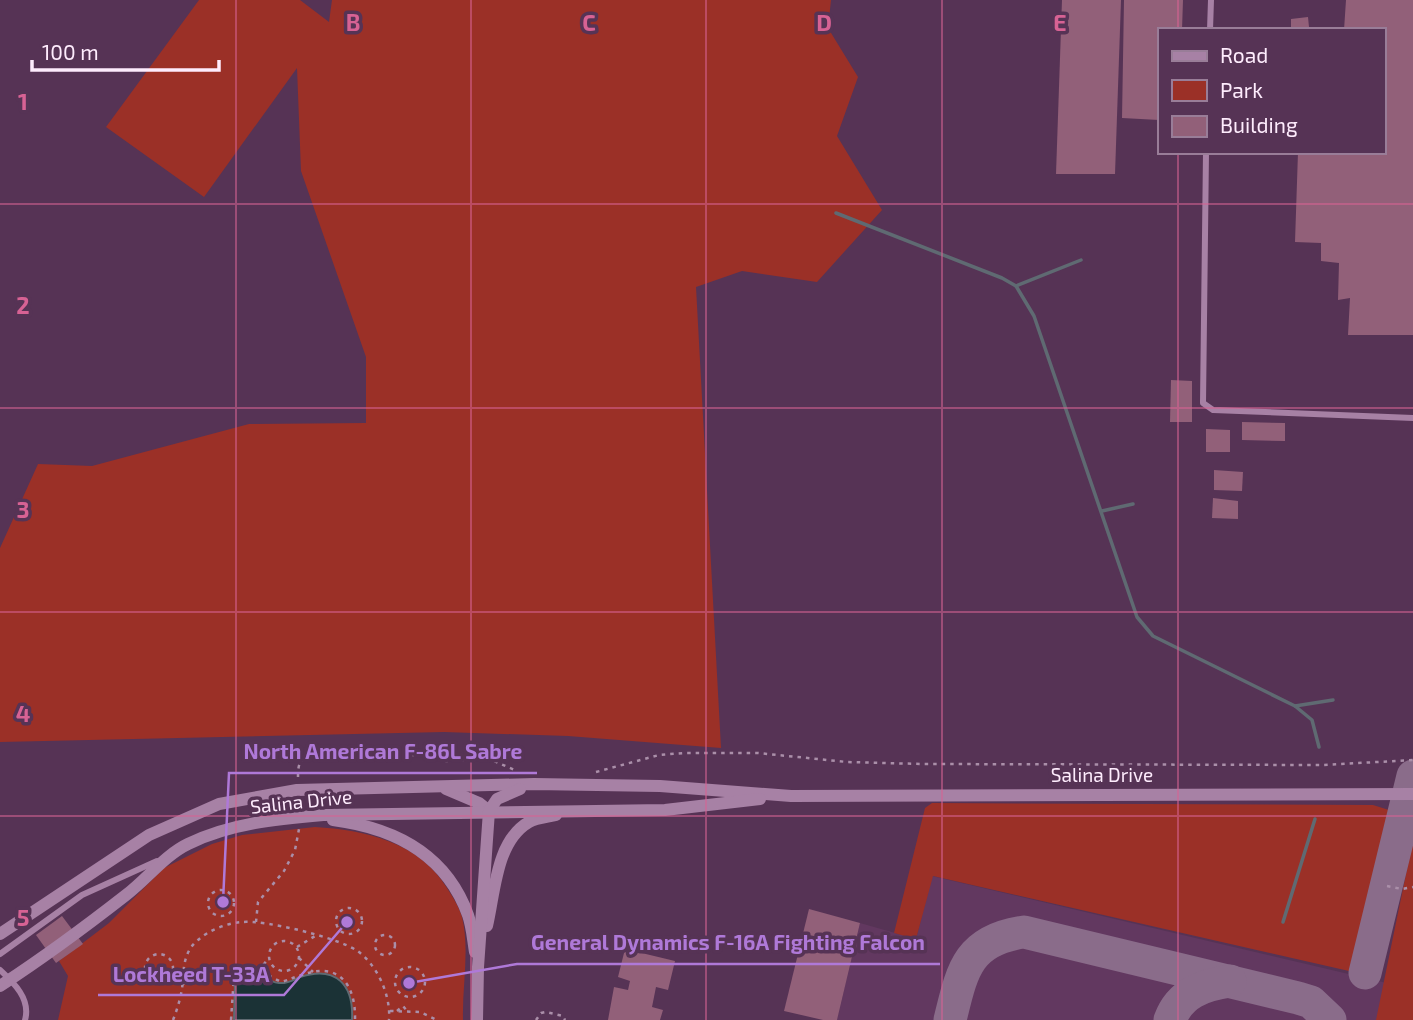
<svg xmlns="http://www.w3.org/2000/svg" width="1413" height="1020" font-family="'Exo 2',sans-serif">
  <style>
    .built { fill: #623860 }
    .green { fill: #9b3027 }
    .water { fill: #1b3236; stroke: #5f6a72; stroke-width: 2 }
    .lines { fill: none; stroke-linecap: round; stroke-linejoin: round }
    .stream { stroke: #5f6a72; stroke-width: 3.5 }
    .taxiway { stroke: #8a6c8a; stroke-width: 33 }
    .building { fill: #926079 }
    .path { stroke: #aa8fa9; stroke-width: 2.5; stroke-dasharray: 3.5 5; stroke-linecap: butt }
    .service { stroke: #a781a5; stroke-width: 6 }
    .minor { stroke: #a781a5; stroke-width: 12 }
    .grid { fill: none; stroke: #d76294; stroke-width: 2; stroke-opacity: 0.55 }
    .labels { text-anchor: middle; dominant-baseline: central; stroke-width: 7; stroke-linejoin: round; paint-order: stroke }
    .street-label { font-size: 19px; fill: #feecfd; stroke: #563355 }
    .grid-label { font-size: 23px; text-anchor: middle; font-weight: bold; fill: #d76294; stroke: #563355; stroke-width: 7; stroke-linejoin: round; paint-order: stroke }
    .leader { fill: none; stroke: #af79d8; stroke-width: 2.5 }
    .callout-dot { fill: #af79d8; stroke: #563355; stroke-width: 2.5 }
    .callout-label { font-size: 21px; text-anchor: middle; font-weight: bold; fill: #af79d8; stroke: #563355; stroke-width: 7; stroke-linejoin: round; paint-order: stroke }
  </style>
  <rect width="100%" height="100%" fill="#563355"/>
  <polygon class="built" points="932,876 1391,984 1382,1020 837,1020 860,923 916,939"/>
  <g class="green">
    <polygon points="199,0 300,0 329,22 332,0 831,0 828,28 858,77 837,136 882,210 817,282 742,271 696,287 721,748 568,736 444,732 0,742 0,548 38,464 92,466 249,424 366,423 366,357 301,171 297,68 204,197 106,127"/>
    <polygon points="932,803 1373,805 1389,810 1349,971 933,876 916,939 894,933 925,808"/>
    <path d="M 315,827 C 365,830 419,842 447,888 C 453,897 459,907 462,917 C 470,950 462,986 463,1020 L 58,1020 L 68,976 L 59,961 L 109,923 L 164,868 L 212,844 L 242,835 Z"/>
    <polygon points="1413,840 1413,1020 1376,1020"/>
  </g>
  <path class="water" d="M 249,969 C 259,973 268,982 279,983 C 288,984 293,980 300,977 C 336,965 354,985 352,1020 L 234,1020 L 235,983 L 238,974 L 242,970 Z"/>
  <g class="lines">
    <g class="stream">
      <polyline points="836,213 1002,278 1016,286 1034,316 1137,617 1153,636 1295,706 1312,720 1319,747"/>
      <polyline points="1016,286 1081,260"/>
      <polyline points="1102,511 1133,504"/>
      <polyline points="1295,706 1333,700"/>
      <polyline points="1283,922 1315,819"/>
    </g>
    <g class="taxiway">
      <polyline points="1365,973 1413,776"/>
      <path d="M 950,1020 C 962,971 967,940 1024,932 L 1298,998 L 1311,1002 L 1330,1020"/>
      <path d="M 1170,1020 C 1180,993 1203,985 1230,981"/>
    </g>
  </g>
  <g class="building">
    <polygon points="1062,0 1121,0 1115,174 1056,174"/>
    <polygon points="1124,0 1183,0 1182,30 1159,30 1159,120 1122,118"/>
    <polygon points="1346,0 1413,0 1413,335 1348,335 1350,298 1338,300 1339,263 1321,261 1321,243 1295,242 1298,152 1383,152 1383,30 1344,30"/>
    <polygon points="1308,17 1309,27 1321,28 1321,30 1291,30 1291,19"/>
    <polygon points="1171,380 1192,381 1192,422 1170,422"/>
    <polygon points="1242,422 1285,423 1285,441 1242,440"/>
    <polygon points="1206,429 1230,430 1230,452 1206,452"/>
    <polygon points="1214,470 1243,472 1242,491 1214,490"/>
    <polygon points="1213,498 1238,501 1238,519 1212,518"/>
    <polygon points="809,909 860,923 837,1020 823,1020 784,1011"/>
    <polygon points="62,916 83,944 56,963 36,935"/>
    <polygon points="625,949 675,961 668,990 656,987 652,1007 663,1010 660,1020 608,1020 614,987 628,990 630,981 618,977"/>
  </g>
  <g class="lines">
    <g class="path">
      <polyline points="596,772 659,755 684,753 758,753 847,762 922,764 1323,765 1413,760"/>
      <path d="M 298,777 C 298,765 299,759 311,756 L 425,755 L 446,761 L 487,758 L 517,771"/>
      <polyline points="1387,886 1402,889 1413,887"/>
      <circle cx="221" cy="903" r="13"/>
      <circle cx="349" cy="921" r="13"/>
      <polyline points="256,922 258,902 284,871 295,850 299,829"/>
      <circle cx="385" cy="945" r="10"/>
      <circle cx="284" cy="956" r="15"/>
      <polyline points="297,947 315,936"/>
      <circle cx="159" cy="968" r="14"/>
      <polyline points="299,958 313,972"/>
      <circle cx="410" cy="982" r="15"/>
      <polyline points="258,971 269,958"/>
      <polyline points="182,985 189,979 184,973"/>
      <polyline points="390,1011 420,1012 437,1020"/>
      <polyline points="397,1011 403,1006 407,1011"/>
      <path d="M 173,1020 C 177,1010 180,1000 182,989 C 184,971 182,953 198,940 C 209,930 227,923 242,922 C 266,920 335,937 356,950 C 377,964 391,995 389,1020"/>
      <path d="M 231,1020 L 234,976 L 241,967 L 253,967 L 281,982 C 289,980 294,977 302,975 C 339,961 356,985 355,1020"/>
      <polyline points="536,1020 541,1013 546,1012 563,1016 565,1020"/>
    </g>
    <g class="service">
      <polyline points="1210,30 1211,0"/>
      <polyline points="1206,152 1203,403 1213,410 1413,418"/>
      <polyline points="0,954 82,895 157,861"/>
      <path d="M 0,970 C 14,983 31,999 25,1020"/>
    </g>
    <g class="minor">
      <polyline points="446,789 479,803 489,811"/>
      <path d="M 333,820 C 395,828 446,854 468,915 C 472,926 473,940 475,952"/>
      <path d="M 487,926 C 495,892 496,841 529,822 C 536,818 548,817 556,815"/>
      <polyline points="0,934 149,835 219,804 297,790 534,784 660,786 791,796 1413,794"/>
      <path d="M 0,986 C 43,958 85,927 126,895 C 147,879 165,855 188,844 C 231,823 278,819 324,815 L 665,810 L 760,799"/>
      <polyline points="477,1020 478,967 489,811 497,799 520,789"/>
    </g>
  </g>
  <path class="grid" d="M 236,0 L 236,1020M 471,0 L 471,1020M 706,0 L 706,1020M 942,0 L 942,1020M 1178,0 L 1178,30M 1178,152 L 1178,1020M 0,204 L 1413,204M 0,408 L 1413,408M 0,612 L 1413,612M 0,816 L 1413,816"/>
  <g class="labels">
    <g class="street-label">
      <text x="1102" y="774">Salina Drive</text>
      <text transform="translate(301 801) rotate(-6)">Salina Drive</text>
    </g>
  </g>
  <g class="grid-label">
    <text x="353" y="31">B</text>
    <text x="589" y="31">C</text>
    <text x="824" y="31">D</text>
    <text x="1060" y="31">E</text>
    <text x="23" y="110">1</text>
    <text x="23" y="314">2</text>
    <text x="23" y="518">3</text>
    <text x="23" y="722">4</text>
    <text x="23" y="926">5</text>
  </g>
  <path class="leader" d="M223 902L229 773H537M409 983L517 964H940M347 922L284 995H98"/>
  <g class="callout-dot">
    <circle cx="223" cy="902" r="7"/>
    <circle cx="409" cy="983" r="7"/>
    <circle cx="347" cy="922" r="7"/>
  </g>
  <g class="callout-label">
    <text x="383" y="759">North American F-86L Sabre</text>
    <text x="728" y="950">General Dynamics F-16A Fighting Falcon</text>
    <text x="191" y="982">Lockheed T-33A</text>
  </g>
  <rect x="1158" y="28" width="228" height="126" fill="#563355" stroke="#997d98" stroke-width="2"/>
  <rect x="1172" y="51" width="35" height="10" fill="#a781a5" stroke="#997d98" stroke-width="2"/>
  <text x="1220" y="63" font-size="21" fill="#feecfd">Road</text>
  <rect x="1172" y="80" width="35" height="21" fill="#9b3027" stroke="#997d98" stroke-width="2"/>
  <text x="1220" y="98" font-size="21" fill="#feecfd">Park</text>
  <rect x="1172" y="116" width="35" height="21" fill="#926079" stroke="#997d98" stroke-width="2"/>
  <text x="1220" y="133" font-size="21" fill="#feecfd">Building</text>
  <path d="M32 60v10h187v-10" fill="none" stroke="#feecfd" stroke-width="3.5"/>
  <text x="42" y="60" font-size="21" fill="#feecfd" stroke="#563355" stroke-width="5" paint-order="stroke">100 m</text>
</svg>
